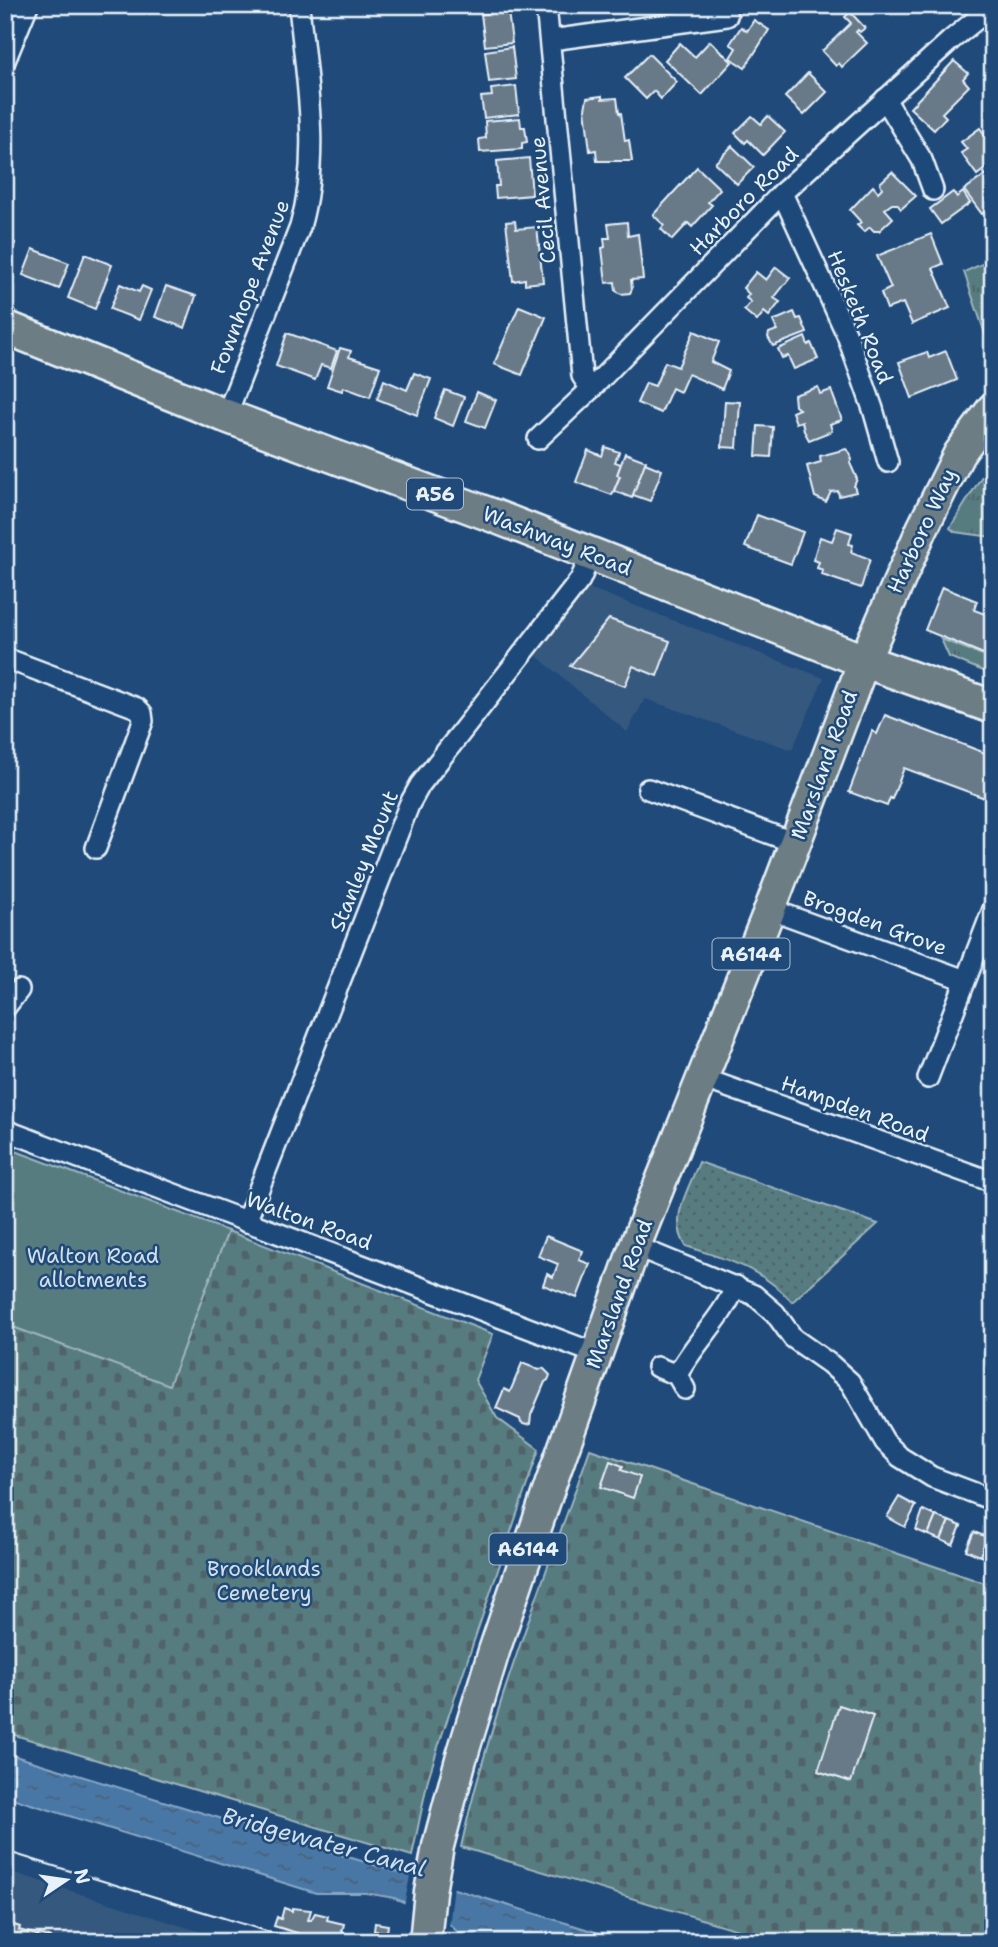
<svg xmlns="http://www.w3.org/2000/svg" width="998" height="1947" font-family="'Shantell Sans',sans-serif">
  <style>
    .built { fill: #35587e }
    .grass { fill: url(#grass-tufts); stroke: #9fb6bc; stroke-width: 2 }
    .cemetery { fill: url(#cemetery-stones); stroke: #9fb6bc; stroke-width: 2 }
    .park { fill: url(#park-dots); stroke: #9fb6bc; stroke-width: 2 }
    .garden { fill: #567b80; stroke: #9fb6bc; stroke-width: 2 }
    .water { fill: url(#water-ripples); stroke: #89a8c6; stroke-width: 2 }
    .pier { fill: #1f4a7a }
    .building { fill: #687988; stroke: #e8f1f8; stroke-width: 2 }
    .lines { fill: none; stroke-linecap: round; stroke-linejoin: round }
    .minor-casing { stroke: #e8f1f8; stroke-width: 24 }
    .primary-casing { stroke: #e8f1f8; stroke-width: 35 }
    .trunk-casing { stroke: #e8f1f8; stroke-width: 37 }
    .minor { stroke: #1f4a7a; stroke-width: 19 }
    .primary { stroke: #6d7d84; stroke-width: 30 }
    .trunk { stroke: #6d7d84; stroke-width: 32 }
    .tram { stroke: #e8f1f8; stroke-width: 2 }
    .labels { text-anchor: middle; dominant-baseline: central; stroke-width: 5; stroke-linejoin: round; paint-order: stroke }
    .shield { fill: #1f4a7a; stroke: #acbfd2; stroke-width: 2 }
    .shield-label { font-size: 19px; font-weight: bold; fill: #e8f1f8 }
    .street-label { font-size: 21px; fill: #e8f1f8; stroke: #1f4a7a }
    .park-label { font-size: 21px; fill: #d2dfe6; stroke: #1f4a7a }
    .water-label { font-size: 23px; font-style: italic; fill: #d0dfec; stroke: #1f4a7a }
  </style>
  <defs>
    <pattern id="grass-tufts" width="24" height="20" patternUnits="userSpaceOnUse" patternTransform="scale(1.75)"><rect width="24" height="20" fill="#567b80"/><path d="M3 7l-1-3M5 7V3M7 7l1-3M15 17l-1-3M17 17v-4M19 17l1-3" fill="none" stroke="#4f6468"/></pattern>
    <pattern id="cemetery-stones" width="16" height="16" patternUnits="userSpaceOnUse" patternTransform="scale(1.75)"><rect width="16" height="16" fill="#567b80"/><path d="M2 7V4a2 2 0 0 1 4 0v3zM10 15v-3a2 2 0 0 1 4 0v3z" fill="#4f6468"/></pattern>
    <pattern id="park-dots" width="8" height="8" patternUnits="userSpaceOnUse" patternTransform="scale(1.75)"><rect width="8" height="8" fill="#567b80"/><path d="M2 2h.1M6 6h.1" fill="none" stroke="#4f6468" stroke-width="1.8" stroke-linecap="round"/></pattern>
    <pattern id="water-ripples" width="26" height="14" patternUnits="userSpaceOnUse" patternTransform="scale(1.75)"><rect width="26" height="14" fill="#4977a5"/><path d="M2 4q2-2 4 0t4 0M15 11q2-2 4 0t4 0" fill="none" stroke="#486078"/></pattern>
  </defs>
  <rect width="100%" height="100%" fill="#1f4a7a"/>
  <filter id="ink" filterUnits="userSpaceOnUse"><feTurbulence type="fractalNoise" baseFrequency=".0143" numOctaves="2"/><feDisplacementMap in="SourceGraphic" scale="14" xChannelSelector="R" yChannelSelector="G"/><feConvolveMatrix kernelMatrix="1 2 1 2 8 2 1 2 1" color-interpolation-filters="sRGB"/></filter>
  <g filter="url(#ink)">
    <g class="built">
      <polygon points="576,583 824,678 792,750 645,699 627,732 532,652"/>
      <polygon points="5,1870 233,1942 5,1942"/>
    </g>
    <g class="grass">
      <polygon points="993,259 993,357 964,272"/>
      <polygon points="993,458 993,537 955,532 950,528"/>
      <polygon points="941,639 993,659 993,675 949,657"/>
    </g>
    <g class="cemetery">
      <polygon points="228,1231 493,1334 475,1380 497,1418 539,1449 439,1744 428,1779 412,1856 5,1732 5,1324 169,1384"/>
      <path d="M 590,1449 L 993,1586 L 993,1925 L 987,1942 L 778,1942 L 461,1847 C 491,1711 544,1580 590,1449 Z"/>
    </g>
    <path class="park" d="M 699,1162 L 878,1224 L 792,1302 C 759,1266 729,1261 686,1246 C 668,1218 689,1189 699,1162 Z"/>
    <polygon class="garden" points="5,1147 228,1231 169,1385 5,1324"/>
    <polygon class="water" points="5,1753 629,1942 468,1942 444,1919 394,1898 366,1893 316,1893 5,1796"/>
    <polygon class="pier" points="411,1871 454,1885 449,1928 442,1922 404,1906"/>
    <g class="building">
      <polygon points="586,5 616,5 616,9 587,13"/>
      <polygon points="508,11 512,43 485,46 481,14"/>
      <polygon points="850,12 865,28 860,32 858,30 856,32 867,43 842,67 839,63 836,66 822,51 851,23 845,17"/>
      <polygon points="754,20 769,30 745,68 730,58 736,48 730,44 741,27 747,31"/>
      <polygon points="710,41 732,62 702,95 665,60 680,43 695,57"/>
      <polygon points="512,47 516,79 489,82 485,51"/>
      <polygon points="649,54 677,82 661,99 654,91 646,99 625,78"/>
      <polygon points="954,61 968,73 963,79 969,86 942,113 946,117 934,130 910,108"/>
      <polygon points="808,73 827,92 804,115 785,97"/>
      <polygon points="516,86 519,114 484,118 481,97 492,96 491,89"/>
      <polygon points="602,96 602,99 617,98 619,113 621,113 625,141 629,140 632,161 597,161 596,150 590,151 585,109 587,98"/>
      <polygon points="752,116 761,124 768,116 785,132 763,155 748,140 745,143 735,133"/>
      <polygon points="520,118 521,127 525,127 527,142 522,143 522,149 480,152 479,139 486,138 485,121"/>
      <polygon points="980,128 993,146 993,163 977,175 961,153 967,149 961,142"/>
      <polygon points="732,146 754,167 737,184 715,163"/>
      <polygon points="529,158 532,195 496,198 495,186 499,186 497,161"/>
      <polygon points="697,167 720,189 708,202 712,205 692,227 688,223 672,240 661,229 664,225 653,215"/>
      <polygon points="992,170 993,206 982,214 964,190"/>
      <polygon points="892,172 916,196 901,209 897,204 892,204 885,209 893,218 879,231 874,231 870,227 864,232 857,225 861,222 850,210 873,186 878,192 882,188 880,183"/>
      <polygon points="953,192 957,197 963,192 970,203 941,224 930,209"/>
      <polygon points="515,221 516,229 537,227 543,282 525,284 525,279 513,281 506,222"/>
      <polygon points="627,222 628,236 638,234 643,279 631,280 632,289 630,293 621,294 616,291 615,282 606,283 602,248 605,247 604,238 610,238 608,224"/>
      <polygon points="931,234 943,264 933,268 950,308 912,324 903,303 887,309 881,293 891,288 877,256"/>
      <polygon points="5,239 15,243 5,269"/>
      <polygon points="33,249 69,263 59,289 23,275"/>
      <polygon points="85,254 112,265 95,309 68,298"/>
      <polygon points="776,267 790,278 774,298 780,302 769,316 764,312 757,321 744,310 751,302 746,298 749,294 743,288 756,272 766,280"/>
      <polygon points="120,284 139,292 142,286 151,290 139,320 110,309"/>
      <polygon points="166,286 196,296 185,328 155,317"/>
      <polygon points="519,306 546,317 522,375 494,364"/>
      <polygon points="794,312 797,319 801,318 807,333 773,346 768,337 769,333 777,330 773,321"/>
      <polygon points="694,331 719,342 711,362 729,371 722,389 688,374 680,392 672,388 661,413 637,403 646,383 655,386 665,362 678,367"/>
      <polygon points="287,333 337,351 331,368 321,365 315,380 276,366"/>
      <polygon points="805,337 808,345 811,343 818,359 794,369 788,356 782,358 778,349"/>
      <polygon points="340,348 351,351 349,357 380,367 370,397 343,387 342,391 327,386"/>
      <polygon points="946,351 957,380 912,398 899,362 927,352 929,358"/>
      <polygon points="414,373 431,379 417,415 377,399 384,380 407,390"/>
      <polygon points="818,387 820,394 831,390 842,420 830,424 832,431 809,440 804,431 802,421 796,423 792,412 799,409 795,406 794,395"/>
      <polygon points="445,390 464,397 453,426 434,418"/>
      <polygon points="477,392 496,400 485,428 466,421"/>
      <polygon points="725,401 740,402 737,448 722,447"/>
      <polygon points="758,426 773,427 771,457 756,456"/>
      <polygon points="605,447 619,452 615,462 621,464 617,475 620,476 612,495 576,482 588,450 602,456"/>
      <polygon points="846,449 850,453 852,460 850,463 857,479 854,486 856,492 839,496 838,491 831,492 826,502 815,497 807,466 821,462 820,456"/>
      <polygon points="625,453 646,461 632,498 614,491 620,476 617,475"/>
      <polygon points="645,463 662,470 650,501 633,495"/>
      <polygon points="757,515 803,532 791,564 745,547"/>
      <polygon points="837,528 852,533 849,544 853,545 851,552 870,559 861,588 822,575 823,570 817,568 819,562 813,560 820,537 832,541"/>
      <polygon points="942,587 977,601 974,610 993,617 993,658 925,630"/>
      <polygon points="609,619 670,641 657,676 633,666 625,686 570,666"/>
      <polygon points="885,715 993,756 993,801 904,768 892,799 890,798 887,806 849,792 872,731 877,734"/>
      <polygon points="546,1236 583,1251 579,1260 590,1264 577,1298 543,1285 547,1274 553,1277 558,1264 538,1256"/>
      <polygon points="522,1363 539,1370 543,1368 550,1375 548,1380 545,1382 531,1415 530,1424 526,1425 521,1423 520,1419 496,1408 504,1389 510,1392"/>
      <polygon points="610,1461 623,1466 621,1470 640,1477 633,1498 601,1487"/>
      <polygon points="899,1497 916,1506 905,1527 887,1517"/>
      <polygon points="923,1510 936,1516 928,1535 916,1530"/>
      <polygon points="936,1516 949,1521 941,1540 928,1535"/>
      <polygon points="949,1521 961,1526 953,1545 941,1540"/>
      <polygon points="974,1532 987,1537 980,1556 966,1550"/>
      <polygon points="987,1537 993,1539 993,1561 980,1556"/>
      <polygon points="839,1705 873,1716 851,1782 818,1771"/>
      <polygon points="284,1908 292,1911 292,1908 311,1910 308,1920 311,1920 315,1913 328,1916 327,1920 344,1924 342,1932 358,1938 357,1942 327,1942 274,1926 277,1917 281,1919"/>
      <polygon points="5,1922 20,1927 19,1930 37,1935 35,1942 5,1942"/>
      <polygon points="375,1923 388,1925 387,1932 374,1931"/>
      <polygon points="39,1934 63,1942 37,1942"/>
    </g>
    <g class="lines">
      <g class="minor-casing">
        <g id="minor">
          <polyline points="546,5 582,376 591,389"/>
          <polyline points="551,40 727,16"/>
          <polyline points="5,61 28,5"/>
          <polyline points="885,99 922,160 933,190"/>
          <polyline points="782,193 847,335 873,409 888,462"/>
          <path d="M 226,416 L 300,227 C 321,154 306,79 299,5"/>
          <polyline points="538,439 591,389 782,193 951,40 993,6"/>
          <polyline points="5,658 137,708 142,713 143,721 96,848"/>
          <polyline points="648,789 795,843"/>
          <polyline points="770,909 965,980"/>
          <polyline points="5,1008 19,990"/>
          <polyline points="702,1078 993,1182"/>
          <polyline points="928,1078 993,909"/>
          <polyline points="5,1130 597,1354"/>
          <polyline points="246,1222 409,805 420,785 580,580 591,555"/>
          <polyline points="635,1246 754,1295 775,1313 793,1338 830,1364 850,1382 885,1442 900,1457 932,1477 993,1500"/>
          <polyline points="657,1367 677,1375 685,1389"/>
          <path d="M 677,1375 C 695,1342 721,1320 736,1286"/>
        </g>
      </g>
      <g class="primary-casing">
        <polyline id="primary" points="425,1942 430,1892 438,1846 461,1759 494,1651 551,1483 635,1246 770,909 864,661 922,529 959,454 993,408"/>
      </g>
      <g class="trunk-casing">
        <polyline id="trunk" points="5,327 226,416 494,516 864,661 993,707"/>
      </g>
      <use href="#minor" class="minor"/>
      <use href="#primary" class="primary"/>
      <use href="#trunk" class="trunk"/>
      <polyline class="tram" points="5,1851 302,1942"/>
    </g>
  </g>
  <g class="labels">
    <g class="shield">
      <rect x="407" y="478.5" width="56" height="31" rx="5"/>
      <rect x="712.5" y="938.5" width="77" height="31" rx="5"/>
      <rect x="489.5" y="1533.5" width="77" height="31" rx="5"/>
    </g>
    <g class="shield-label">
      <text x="435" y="494">A56</text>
      <text x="751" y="954">A6144</text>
      <text x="528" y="1549">A6144</text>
    </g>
    <g class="street-label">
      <text transform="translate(543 200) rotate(-95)">Cecil Avenue</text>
      <text transform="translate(744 201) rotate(-45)">Harboro Road</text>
      <text transform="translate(250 287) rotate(-69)">Fownhope Avenue</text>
      <text transform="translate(860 317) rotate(68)">Hesketh Road</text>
      <text transform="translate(922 531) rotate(-65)">Harboro Way</text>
      <text transform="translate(557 541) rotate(21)">Washway Road</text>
      <text transform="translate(824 765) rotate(-70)">Marsland Road</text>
      <text transform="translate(364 861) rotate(-68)">Stanley Mount</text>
      <text transform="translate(875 923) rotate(20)">Brogden Grove</text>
      <text transform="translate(855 1109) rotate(20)">Hampden Road</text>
      <text transform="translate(309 1221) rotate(20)">Walton Road</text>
      <text transform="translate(619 1294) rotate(-70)">Marsland Road</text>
    </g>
    <g class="park-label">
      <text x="93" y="1256">Walton Road<tspan x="93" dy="24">allotments</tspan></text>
      <text x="264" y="1569">Brooklands<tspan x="264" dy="24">Cemetery</tspan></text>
    </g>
    <g class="water-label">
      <text transform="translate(324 1842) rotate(15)">Bridgewater Canal</text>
    </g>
  </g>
  <rect width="998" height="1947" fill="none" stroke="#1f4a7a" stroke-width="28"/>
  <rect x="14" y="14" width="970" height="1919" fill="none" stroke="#e8f1f8" stroke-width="2.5" filter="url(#ink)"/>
  <g transform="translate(66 1880) rotate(77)" stroke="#1f4a7a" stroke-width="5" paint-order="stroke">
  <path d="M0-5L12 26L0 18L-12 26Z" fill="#e8f1f8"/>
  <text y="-10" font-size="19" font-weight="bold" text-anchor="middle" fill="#e8f1f8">N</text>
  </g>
</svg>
